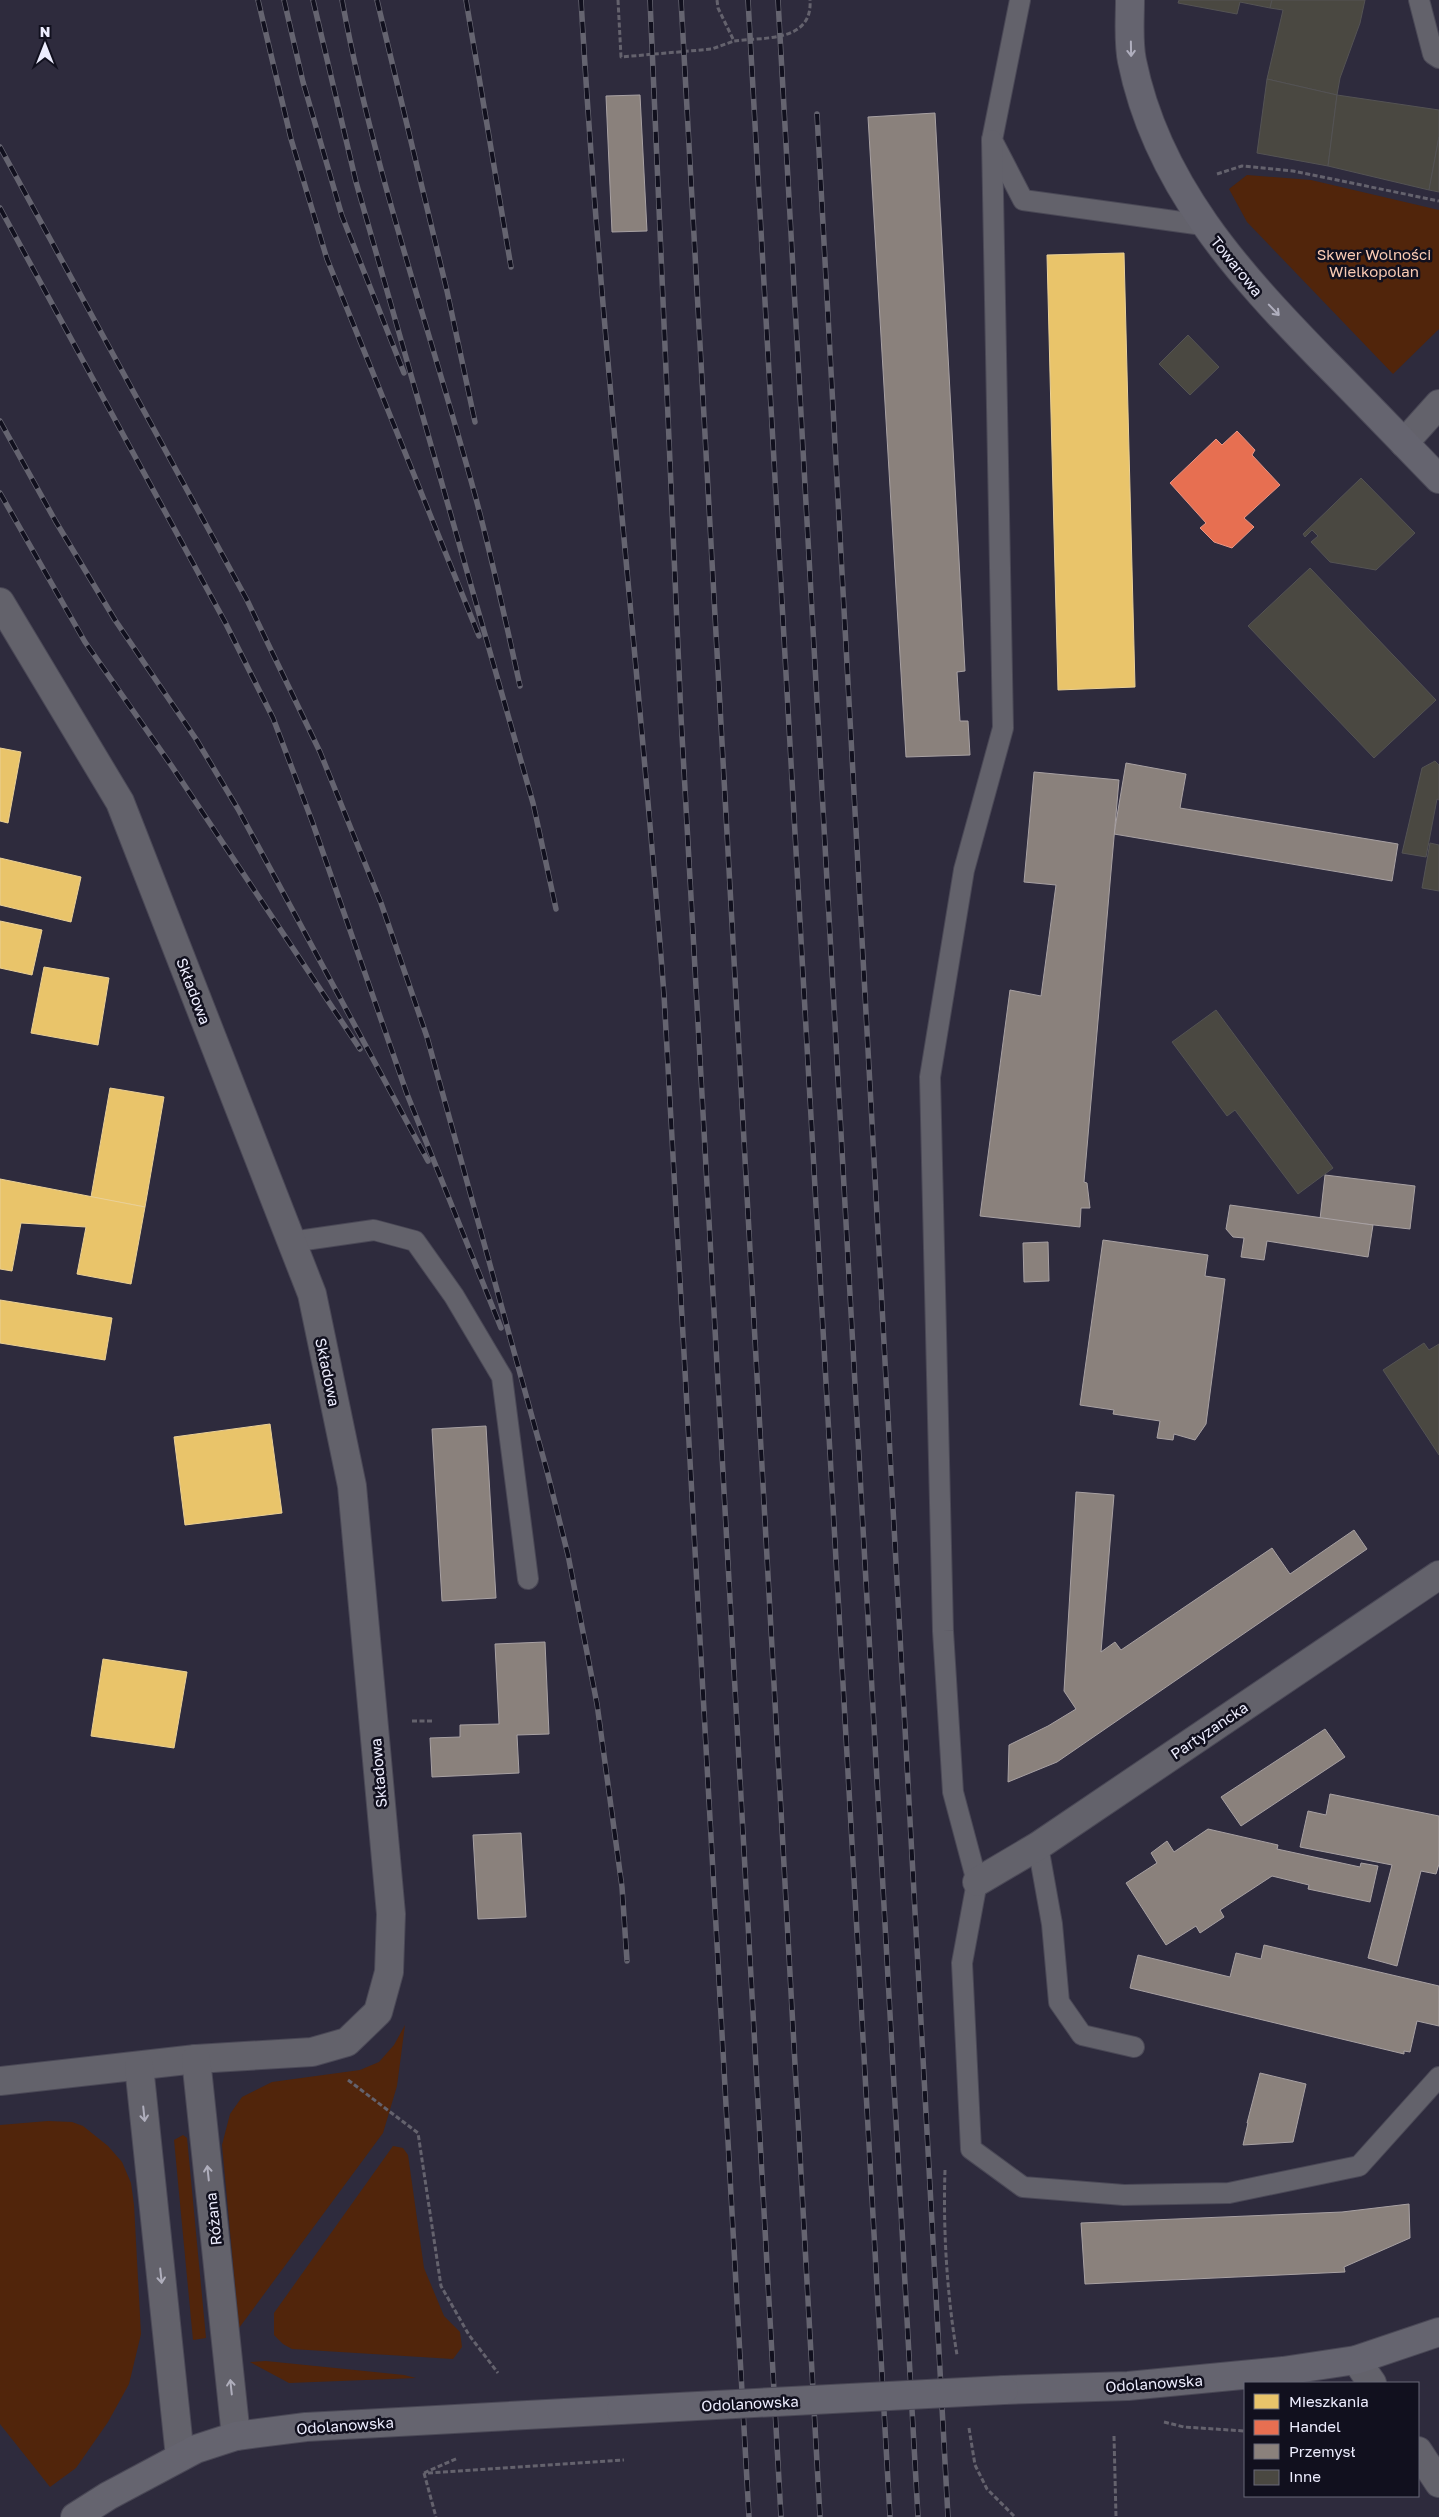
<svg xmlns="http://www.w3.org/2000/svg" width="1439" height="2517" font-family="'Golos Text',sans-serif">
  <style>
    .green { fill: #51250b }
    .homes { fill: #e9c46a; stroke: #ead096 }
    .shops { fill: #e76f51; stroke: #e99585 }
    .industry { fill: #8a817c; stroke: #a8a1a3 }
    .building { fill: #4a4841; stroke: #545354 }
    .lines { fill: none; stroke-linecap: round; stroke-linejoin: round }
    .lane-casing { stroke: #4a4856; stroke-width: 22 }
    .street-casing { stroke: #4a4856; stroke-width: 30 }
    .secondary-casing { stroke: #4a4856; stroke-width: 30 }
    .path { stroke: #64626d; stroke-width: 3; stroke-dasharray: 5 2.5; stroke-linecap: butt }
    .lane { stroke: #63626b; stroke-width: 20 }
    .street { stroke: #63626b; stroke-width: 28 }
    .secondary { stroke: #65646f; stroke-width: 28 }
    .rail-casing { stroke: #656470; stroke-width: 5.5 }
    .rail { stroke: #11101e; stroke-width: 4; stroke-dasharray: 11; stroke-linecap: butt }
    .secondary-bridge-casing { stroke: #4a4856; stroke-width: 30; stroke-linecap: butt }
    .secondary-bridge { stroke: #65646f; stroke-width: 28 }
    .oneway { stroke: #b0afbe }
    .oneway2 { stroke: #afaebc }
    .labels { text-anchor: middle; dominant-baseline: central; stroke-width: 5; stroke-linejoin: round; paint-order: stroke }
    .park-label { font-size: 15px; fill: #facbb4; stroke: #11101e }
    .street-label { font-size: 15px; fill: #ededfe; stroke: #11101e }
  </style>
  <rect width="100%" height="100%" fill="#2e2b3d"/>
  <g class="green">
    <polygon points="1247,175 1311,180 1439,210 1439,329 1393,374 1247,222 1229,189"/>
    <polygon points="405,2025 397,2086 383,2133 239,2328 222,2145 230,2114 242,2097 272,2082 360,2070 379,2062 394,2045"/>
    <polygon points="48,2121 72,2122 83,2126 108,2146 122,2162 131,2183 134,2205 141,2334 129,2384 108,2422 76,2468 50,2487 0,2424 0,2125"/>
    <polygon points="183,2135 187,2138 206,2338 193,2340 174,2140"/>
    <polygon points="393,2146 403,2148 408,2155 424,2268 444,2316 460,2332 462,2347 453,2359 292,2349 283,2344 274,2335 274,2313"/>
    <polygon points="266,2361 404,2375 416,2378 289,2383 250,2362"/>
  </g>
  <g class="homes">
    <polygon points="1124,253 1135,687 1058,690 1047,255"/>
    <polygon points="0,748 21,752 8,823 0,821"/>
    <polygon points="0,858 81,877 71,922 0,905"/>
    <polygon points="0,921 42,930 32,975 0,968"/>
    <polygon points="44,967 109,978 98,1045 31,1033"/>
    <polygon points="110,1088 164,1097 145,1207 91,1197"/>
    <polygon points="0,1179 145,1207 131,1284 77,1274 86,1227 21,1223 12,1271 0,1269"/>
    <polygon points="0,1300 112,1318 105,1360 0,1343"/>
    <polygon points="270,1424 282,1513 185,1525 174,1437"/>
    <polygon points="103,1659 187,1672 174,1748 91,1736"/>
  </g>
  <polygon class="shops" points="1237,431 1255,450 1252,455 1280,485 1244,518 1254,527 1232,548 1214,542 1200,528 1206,523 1170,483 1216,439 1222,445"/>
  <g class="industry">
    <polygon points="640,95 647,231 612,232 606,96"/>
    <polygon points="935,113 965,671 957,672 960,721 968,721 970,755 906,757 868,117"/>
    <polygon points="1126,763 1186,774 1180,808 1398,844 1392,881 1114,834"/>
    <polygon points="1034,772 1119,780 1084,1182 1087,1183 1090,1208 1081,1208 1080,1227 980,1216 1010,990 1041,996 1056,885 1024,882"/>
    <polygon points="1325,1175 1415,1186 1410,1229 1320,1219"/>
    <polygon points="1230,1205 1373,1225 1368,1257 1267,1241 1264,1260 1241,1257 1244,1238 1233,1237 1226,1229"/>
    <polygon points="1103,1240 1208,1255 1205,1276 1225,1279 1206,1424 1195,1440 1174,1434 1173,1440 1157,1438 1160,1421 1113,1414 1114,1410 1080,1405"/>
    <polygon points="1048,1242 1049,1281 1024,1282 1023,1243"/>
    <polygon points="486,1426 496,1598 442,1601 432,1429"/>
    <polygon points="1076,1492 1114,1495 1101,1652 1115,1642 1121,1650 1272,1548 1290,1574 1354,1530 1367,1549 1057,1762 1008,1782 1009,1745 1048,1726 1076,1709 1064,1691"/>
    <polygon points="545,1642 549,1734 517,1735 519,1773 432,1777 430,1738 460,1737 460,1725 499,1724 495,1644"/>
    <polygon points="1325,1729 1345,1757 1241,1826 1221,1797"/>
    <polygon points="1330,1794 1439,1816 1439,1864 1436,1874 1421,1871 1397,1966 1368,1958 1392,1865 1300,1847 1308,1811 1326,1815"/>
    <polygon points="1208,1829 1278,1845 1277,1849 1360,1867 1361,1863 1378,1866 1370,1902 1308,1889 1309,1885 1272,1876 1220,1910 1224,1917 1200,1933 1196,1926 1166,1945 1126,1883 1157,1863 1151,1853 1167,1841 1174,1852"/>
    <polygon points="521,1833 526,1917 478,1919 473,1835"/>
    <polygon points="1264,1945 1439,1986 1439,2026 1417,2021 1410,2052 1404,2051 1404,2054 1130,1988 1138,1955 1230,1977 1236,1953 1261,1959"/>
    <polygon points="1260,2073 1306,2084 1293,2142 1243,2145 1248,2123 1247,2123"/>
    <polygon points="1409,2204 1410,2238 1344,2267 1345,2272 1085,2284 1081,2223 1342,2212"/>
  </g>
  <g class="building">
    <polygon points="1179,0 1272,0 1270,8 1240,2 1237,14 1178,3"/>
    <polygon points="1272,0 1365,0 1360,23 1340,78 1337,95 1267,79 1283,10 1270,8"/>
    <polygon points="1267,79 1337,95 1328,166 1257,153"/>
    <polygon points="1337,95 1439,110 1439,136 1429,190 1328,166"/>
    <polygon points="1439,137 1439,192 1429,190"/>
    <polygon points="1188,335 1219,367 1190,395 1159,364"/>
    <polygon points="1361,478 1415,533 1376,570 1330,562 1311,542 1318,536 1312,530 1305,537 1303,534"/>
    <polygon points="1310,568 1436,700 1374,758 1248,626"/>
    <polygon points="1435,761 1439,765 1439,800 1437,799 1426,857 1402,853 1422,768"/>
    <polygon points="1430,843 1439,845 1439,891 1422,888"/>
    <polygon points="1216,1010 1333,1168 1298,1194 1235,1110 1227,1116 1172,1042"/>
    <polygon points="1424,1343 1429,1350 1439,1344 1439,1455 1383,1370"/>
  </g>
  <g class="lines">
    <g class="lane-casing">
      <g id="lane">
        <polyline points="1020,0 992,140 1023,200 1203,225"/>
        <polyline points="1419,0 1433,54 1439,58"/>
        <polyline points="992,140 1003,728 964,870 930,1077 943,1631 953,1792 977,1882 962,1963 971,2149 1023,2187 1124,2195 1229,2193 1359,2166 1439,2077"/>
        <polyline points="291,1242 374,1230 415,1241 454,1296 502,1377 528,1579"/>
        <polyline points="1038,1846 1052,1924 1059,2002 1082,2035 1134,2047"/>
      </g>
    </g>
    <g class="street-casing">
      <g id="street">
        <polyline points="1404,443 1439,404"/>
        <polyline points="0,602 120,802 312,1294 352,1486 391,1914 389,1972 378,2012 347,2042 312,2052 196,2059 0,2081"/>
        <polyline points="977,1882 1038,1846 1439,1575"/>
        <polyline points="196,2059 236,2436"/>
        <polyline points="139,2066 180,2457"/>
        <polyline points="1356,2360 1372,2383"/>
        <polyline points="1418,2451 1439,2483"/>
      </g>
    </g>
    <g class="secondary-casing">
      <g id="secondary">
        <path d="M 1130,0 C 1130,19 1128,42 1132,61 C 1157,184 1238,273 1323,360 C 1362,399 1400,439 1439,479"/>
        <polyline points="1004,2390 1128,2386 1283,2371 1356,2360 1439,2332"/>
        <polyline points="75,2517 108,2496 196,2449 236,2436 306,2427 621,2410"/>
      </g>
    </g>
    <g class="path">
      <polyline points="618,0 621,57 712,49 734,41"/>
      <path d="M 717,0 L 718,8 L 734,41 C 762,37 813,43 810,0"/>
      <polyline points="1217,174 1242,166 1293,171 1439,201"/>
      <polyline points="412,1721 434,1721"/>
      <polyline points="348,2080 418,2133 441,2286 469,2335 498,2373"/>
      <path d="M 945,2170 C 943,2232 947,2294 957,2355"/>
      <polyline points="1164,2422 1184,2427 1245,2431"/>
      <polyline points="969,2428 975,2465 987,2489 1015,2517"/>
      <polyline points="1114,2436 1116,2517"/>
      <polyline points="424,2473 458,2458"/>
      <polyline points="424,2473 436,2517"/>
      <polyline points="428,2473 624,2460"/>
    </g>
    <use href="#lane" class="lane"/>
    <use href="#street" class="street"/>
    <use href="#secondary" class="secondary"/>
    <g class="rail-casing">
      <g id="rail">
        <polyline points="258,0 291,139 327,259 479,636"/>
        <polyline points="284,0 303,82 342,216 404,373"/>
        <polyline points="313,0 356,182 533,803 556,909"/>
        <path d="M 342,0 C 373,168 430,330 475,495 C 492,558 506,622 520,686"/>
        <polyline points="377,0 447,291 475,422"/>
        <polyline points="466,0 511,267"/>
        <path d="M 581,0 C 600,333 639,663 664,995 L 749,2517"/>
        <polyline points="650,0 681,717 781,2517"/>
        <polyline points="681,0 820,2517"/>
        <polyline points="748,0 890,2517"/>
        <polyline points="778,0 918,2517"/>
        <polyline points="817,114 948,2517"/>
        <polyline points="0,147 247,600 320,752 381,903 427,1037 547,1471 568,1555 597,1704 622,1887 627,1961"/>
        <polyline points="0,208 225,622 273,718 312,821 407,1094 501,1328"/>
        <polyline points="0,421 56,522 115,620 196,739 238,809 428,1161"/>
        <polyline points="0,493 85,642 171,765 360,1049"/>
      </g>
    </g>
    <use href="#rail" class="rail"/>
    <g class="secondary-bridge-casing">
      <polyline id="secondary-bridge" points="621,2410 1004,2390"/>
    </g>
    <use href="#secondary-bridge" class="secondary-bridge"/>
  </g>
  <defs><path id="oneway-shaft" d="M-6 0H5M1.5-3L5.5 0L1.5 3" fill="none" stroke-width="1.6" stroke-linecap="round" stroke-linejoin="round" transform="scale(1.25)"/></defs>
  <g class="oneway">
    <use href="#oneway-shaft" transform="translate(1131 49) rotate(89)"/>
    <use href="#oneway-shaft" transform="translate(1274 310) rotate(46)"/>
  </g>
  <g class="oneway2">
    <use href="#oneway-shaft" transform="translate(144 2114) rotate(84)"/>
    <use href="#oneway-shaft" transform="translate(208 2173) rotate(-96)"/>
    <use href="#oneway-shaft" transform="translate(161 2276) rotate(84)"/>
    <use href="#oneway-shaft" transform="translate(231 2387) rotate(-96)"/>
  </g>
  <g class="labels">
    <g class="park-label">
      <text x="1374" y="254">Skwer Wolności<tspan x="1374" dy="17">Wielkopolan</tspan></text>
    </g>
    <g class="street-label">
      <text transform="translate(1237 266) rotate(51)">Towarowa</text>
      <text transform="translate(194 991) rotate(69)">Składowa</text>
      <text transform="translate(328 1372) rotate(78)">Składowa</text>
      <text transform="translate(1209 1730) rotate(-34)">Partyzancka</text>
      <text transform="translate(378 1773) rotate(-95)">Składowa</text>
      <text transform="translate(213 2219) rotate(-96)">Różana</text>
      <text transform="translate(1154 2383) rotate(-4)">Odolanowska</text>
      <text transform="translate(750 2403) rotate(-3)">Odolanowska</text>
      <text transform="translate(345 2425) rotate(-4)">Odolanowska</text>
    </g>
  </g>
  <rect x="1244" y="2382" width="175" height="115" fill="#11101e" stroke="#696878"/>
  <rect x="1254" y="2394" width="25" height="15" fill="#e9c46a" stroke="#696878"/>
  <text x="1289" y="2407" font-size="15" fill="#ededfe">Mieszkania</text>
  <rect x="1254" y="2420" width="25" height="15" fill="#e76f51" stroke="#696878"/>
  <text x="1289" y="2432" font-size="15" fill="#ededfe">Handel</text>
  <rect x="1254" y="2444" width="25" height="15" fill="#8a817c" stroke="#696878"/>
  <text x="1289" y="2457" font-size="15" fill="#ededfe">Przemysł</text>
  <rect x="1254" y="2470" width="25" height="15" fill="#4a4841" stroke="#696878"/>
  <text x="1289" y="2482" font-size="15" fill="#ededfe">Inne</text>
  <g transform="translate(45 45)" stroke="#11101e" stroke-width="4" paint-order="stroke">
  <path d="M0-4L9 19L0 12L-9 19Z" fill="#ededfe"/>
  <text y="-8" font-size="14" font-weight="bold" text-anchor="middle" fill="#ededfe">N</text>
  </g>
</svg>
